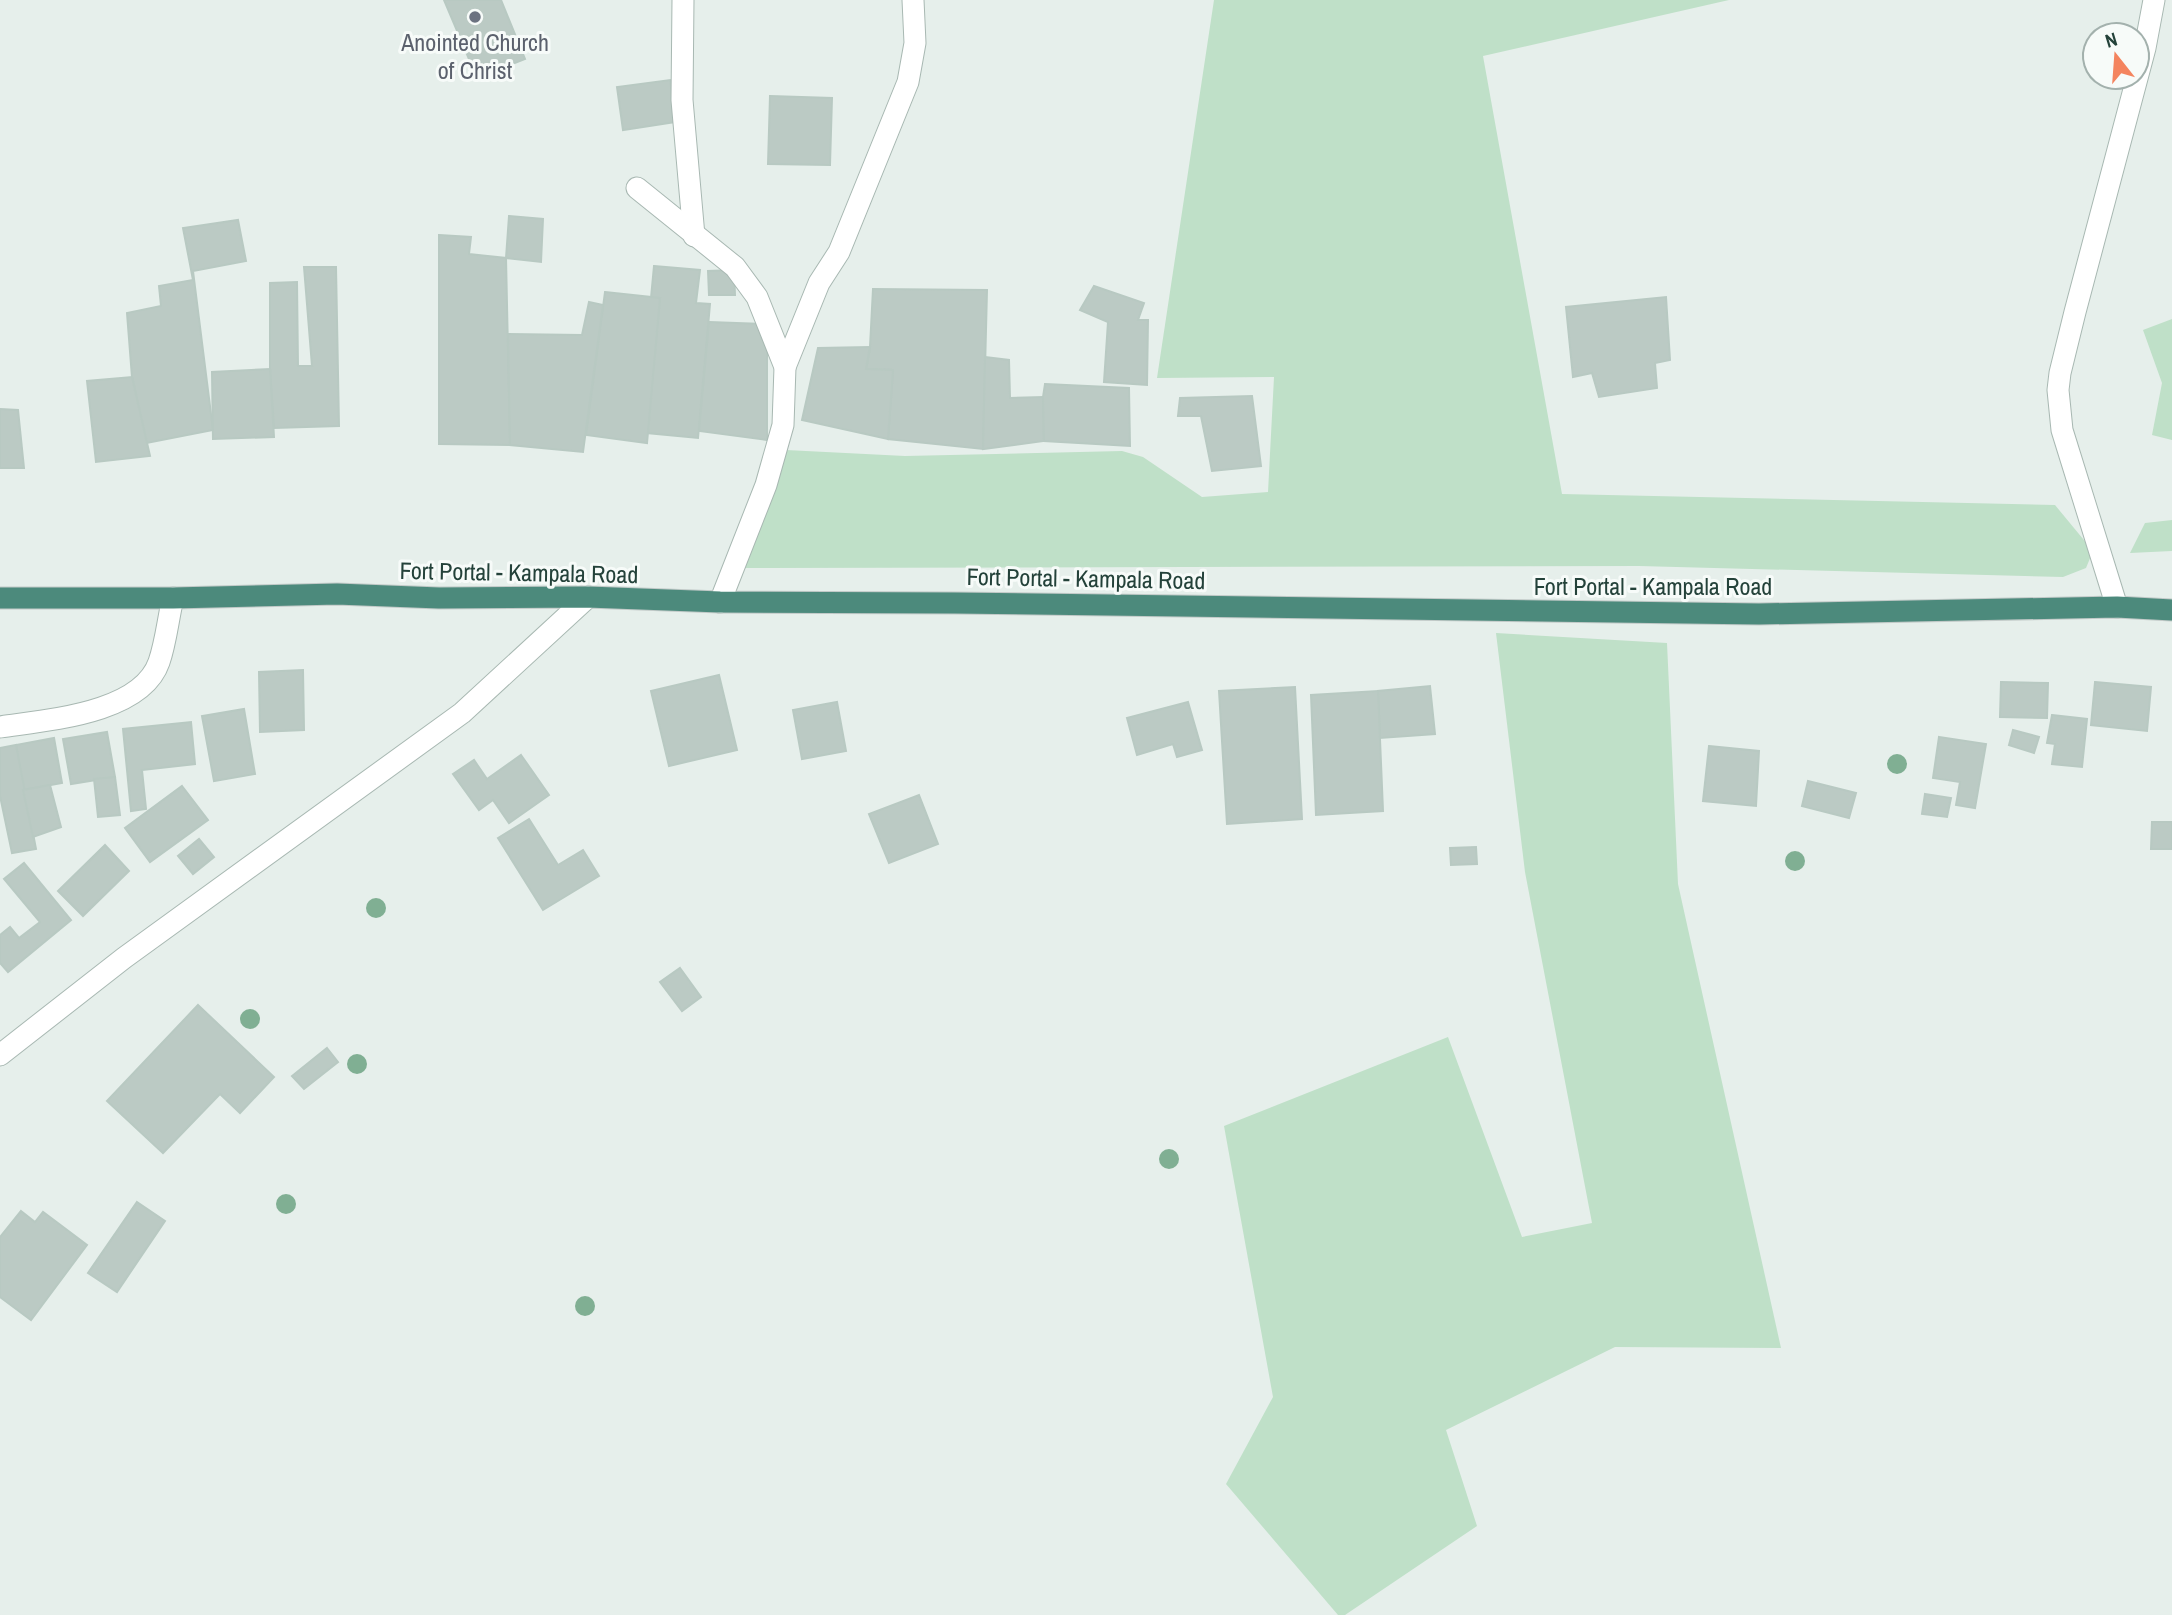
<svg xmlns="http://www.w3.org/2000/svg" width="2172" height="1615" font-family="'Archivo Narrow',sans-serif">
  <style>
    .green { fill: #bfe0c8 }
    .building { fill: #bbcac4; stroke: #b8c9c2; stroke-width: 2 }
    .lines { fill: none; stroke-linecap: round; stroke-linejoin: round }
    .minor-casing { stroke: #a8b8b2; stroke-width: 23 }
    .tertiary-casing { stroke: #a8b8b2; stroke-width: 23 }
    .trunk-casing { stroke: #c2cac8; stroke-width: 23 }
    .minor { stroke: #fff; stroke-width: 21 }
    .tertiary { stroke: #fff; stroke-width: 21 }
    .trunk { stroke: #4c8a7c; stroke-width: 21 }
    .tree { fill: #80af93 }
    .worship-dot { fill: #6b7280; stroke: #f7fbf9; stroke-width: 2.5 }
    .labels { text-anchor: middle; dominant-baseline: central; stroke-width: 6; stroke-linejoin: round; paint-order: stroke }
    .worship-label { font-size: 24px; fill: #5b616d; stroke: #f7fbf9 }
    .street-label { font-size: 24px; fill: #24423a; stroke: #f7fbf9 }
  </style>
  <rect width="100%" height="100%" fill="#e6efeb"/>
  <g class="green">
    <polygon points="1214,0 1729,0 1483,56 1562,494 2055,505 2093,551 2086,568 2063,577 1639,566 736,568 786,450 905,456 1122,451 1143,457 1202,497 1268,492 1274,377 1157,378"/>
    <polygon points="2172,319 2172,440 2152,435 2162,383 2143,330"/>
    <polygon points="2172,520 2172,551 2130,553 2145,523"/>
    <polygon points="1496,633 1667,643 1678,884 1781,1348 1615,1347 1446,1430 1477,1526 1345,1615 1338,1615 1226,1484 1273,1397 1224,1126 1448,1037 1522,1237 1592,1223 1525,872"/>
  </g>
  <g class="building">
    <polygon points="444,0 501,0 525,59 477,78"/>
    <polygon points="670,80 676,122 623,130 617,87"/>
    <polygon points="770,96 832,98 830,165 768,164"/>
    <polygon points="509,216 543,219 541,262 506,258"/>
    <polygon points="238,220 246,261 193,271 213,430 146,443 132,377 127,313 161,306 159,286 193,280 183,228"/>
    <polygon points="439,235 471,237 469,254 506,258 510,445 439,444"/>
    <polygon points="654,266 700,270 696,303 710,304 698,438 647,433 660,298 651,298"/>
    <polygon points="304,267 336,267 339,426 274,428 270,369 270,283 297,282 298,366 312,366"/>
    <polygon points="734,270 735,295 709,295 708,271"/>
    <polygon points="1094,286 1144,303 1138,320 1148,320 1147,385 1104,382 1108,322 1080,310"/>
    <polygon points="873,289 987,290 983,449 888,439 893,370 866,369 870,347"/>
    <polygon points="605,292 660,298 647,443 586,435"/>
    <polygon points="1666,297 1670,360 1655,363 1657,388 1599,397 1592,373 1573,377 1566,307"/>
    <polygon points="589,302 603,305 583,452 510,445 508,334 582,335"/>
    <polygon points="709,322 767,324 767,440 699,431"/>
    <polygon points="870,347 866,369 893,370 888,439 802,420 818,348"/>
    <polygon points="985,357 1009,360 1010,398 1043,397 1044,441 983,449"/>
    <polygon points="270,369 274,437 213,439 212,372"/>
    <polygon points="132,377 150,456 96,462 87,381"/>
    <polygon points="1045,384 1129,388 1130,446 1044,441 1043,397"/>
    <polygon points="1252,396 1261,466 1212,471 1201,416 1178,416 1180,398"/>
    <polygon points="0,409 18,410 24,468 0,468"/>
    <polygon points="303,670 304,730 260,732 259,672"/>
    <polygon points="719,675 737,750 669,766 651,691"/>
    <polygon points="2001,682 2048,683 2047,718 2000,717"/>
    <polygon points="2095,682 2151,687 2147,731 2091,725"/>
    <polygon points="1430,686 1435,734 1380,738 1378,691"/>
    <polygon points="1295,687 1302,819 1227,824 1219,691"/>
    <polygon points="1378,691 1383,811 1316,815 1311,695"/>
    <polygon points="837,702 846,751 802,759 793,710"/>
    <polygon points="1188,702 1202,750 1177,757 1173,744 1137,755 1127,718"/>
    <polygon points="244,709 255,774 214,781 202,716"/>
    <polygon points="2052,715 2087,719 2082,767 2052,764 2055,744 2047,743"/>
    <polygon points="191,722 195,764 142,770 146,809 131,811 123,729"/>
    <polygon points="2013,730 2039,737 2034,753 2009,745"/>
    <polygon points="107,732 115,777 71,784 63,739"/>
    <polygon points="1939,737 1986,744 1975,808 1956,805 1960,782 1933,778"/>
    <polygon points="54,738 62,783 23,790 16,745"/>
    <polygon points="16,745 36,849 12,853 0,796 0,748"/>
    <polygon points="1709,746 1759,751 1756,806 1703,801"/>
    <polygon points="521,755 549,795 509,823 493,800 479,810 453,774 474,760 487,779"/>
    <polygon points="115,777 120,815 98,817 94,779"/>
    <polygon points="1808,781 1856,793 1849,818 1802,806"/>
    <polygon points="50,785 61,827 33,837 23,790"/>
    <polygon points="182,786 208,820 150,862 125,828"/>
    <polygon points="1925,794 1951,798 1947,817 1922,814"/>
    <polygon points="919,795 938,844 889,863 869,814"/>
    <polygon points="529,819 558,865 583,850 599,876 543,910 498,838"/>
    <polygon points="2152,822 2172,822 2172,849 2151,849"/>
    <polygon points="199,839 214,857 193,874 178,856"/>
    <polygon points="105,845 129,871 83,916 58,891"/>
    <polygon points="1476,847 1477,864 1451,865 1450,848"/>
    <polygon points="24,863 71,920 8,972 0,963 0,935 10,927 19,938 40,922 4,879"/>
    <polygon points="680,968 701,997 682,1011 660,982"/>
    <polygon points="198,1005 274,1077 240,1113 220,1094 163,1153 107,1101"/>
    <polygon points="327,1048 338,1062 304,1089 292,1076"/>
    <polygon points="137,1202 165,1221 117,1292 88,1273"/>
    <polygon points="21,1211 35,1222 43,1212 87,1245 31,1320 0,1297 0,1237"/>
  </g>
  <g class="lines">
    <g class="minor-casing">
      <g id="minor">
        <polyline points="683,0 682,100 694,236"/>
        <polyline points="637,188 735,267 757,297 785,367 783,425 766,485 720,602"/>
        <polyline points="785,367 819,283 839,252 908,82 915,43 913,0"/>
        <polyline points="2117,607 2062,430 2058,390 2060,373 2075,312 2145,48 2154,0"/>
        <path d="M 0,727 C 46,720 141,714 159,662 C 166,642 168,619 173,598"/>
      </g>
    </g>
    <g class="tertiary-casing">
      <polyline id="tertiary" points="0,1055 124,958 462,713 588,597"/>
    </g>
    <g class="trunk-casing">
      <polyline id="trunk" points="0,598 173,598 337,594 439,598 588,597 720,602 955,603 1759,614 2117,607 2172,610"/>
    </g>
    <use href="#minor" class="minor"/>
    <use href="#tertiary" class="tertiary"/>
    <use href="#trunk" class="trunk"/>
  </g>
  <g class="tree">
    <circle cx="1897" cy="764" r="10"/>
    <circle cx="1795" cy="861" r="10"/>
    <circle cx="376" cy="908" r="10"/>
    <circle cx="250" cy="1019" r="10"/>
    <circle cx="357" cy="1064" r="10"/>
    <circle cx="1169" cy="1159" r="10"/>
    <circle cx="286" cy="1204" r="10"/>
    <circle cx="585" cy="1306" r="10"/>
  </g>
  <circle class="worship-dot" cx="475" cy="17" r="7"/>
  <g class="labels">
    <g class="worship-label">
      <text x="475" y="42">Anointed Church<tspan x="475" dy="28">of Christ</tspan></text>
    </g>
    <g class="street-label">
      <text transform="translate(519 572) rotate(1)">Fort Portal - Kampala Road</text>
      <text transform="translate(1086 578) rotate(1)">Fort Portal - Kampala Road</text>
      <text x="1653" y="586">Fort Portal - Kampala Road</text>
    </g>
  </g>
  <g transform="translate(2116 56) rotate(343)"><circle r="33" fill="#f7fbf9" stroke="#a3b1ad" stroke-width="2"/>
  <path d="M0-5L12 26L0 18L-12 26Z" fill="#f4845f"/>
  <text y="-10" font-size="19" font-weight="bold" text-anchor="middle" fill="#24423a">N</text>
  </g>
</svg>
